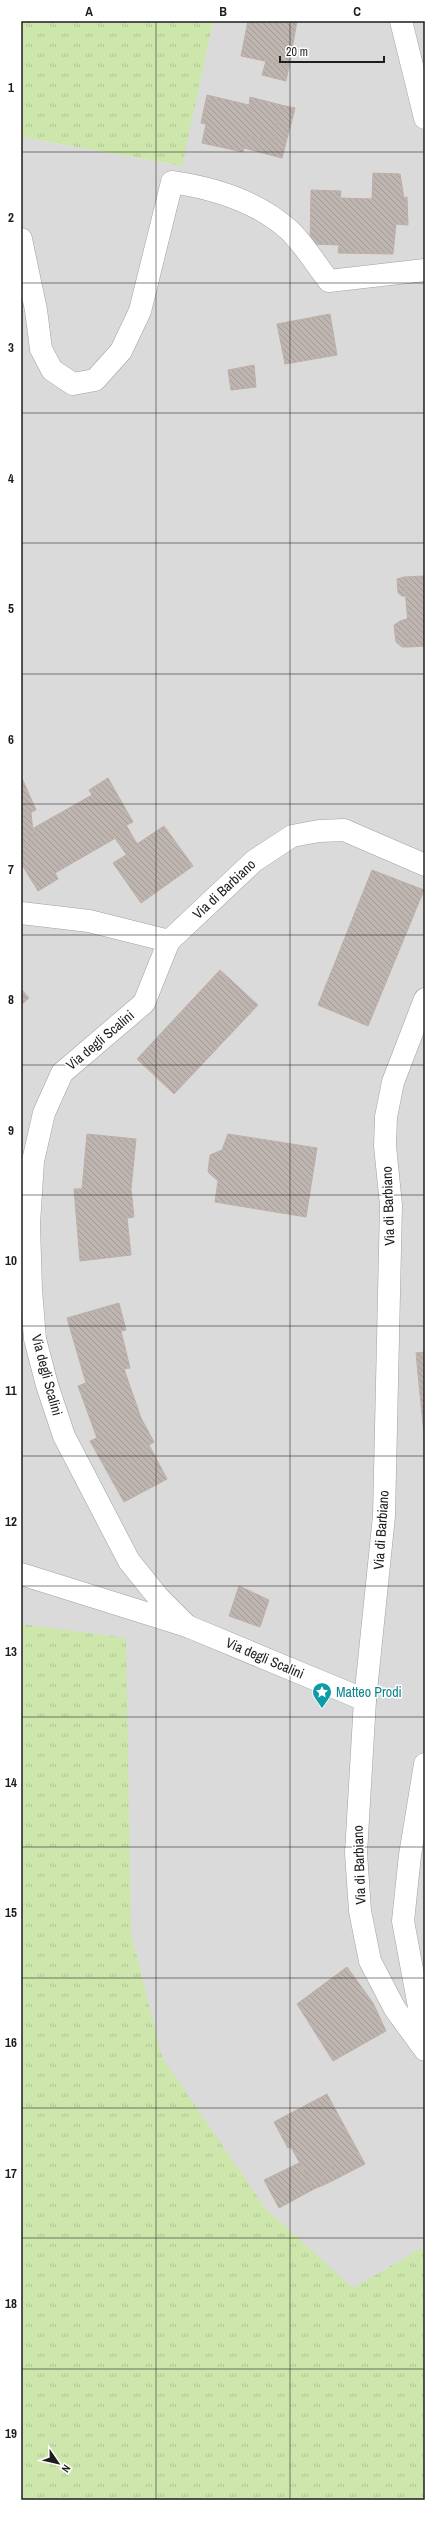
<svg xmlns="http://www.w3.org/2000/svg" width="446" height="2521" font-family="'Archivo Narrow',sans-serif">
  <style>
    .residential { fill: #dbdada }
    .grass { fill: url(#grass-tufts) }
    .building { fill: url(#building-back-hatch); stroke: #beafa6 }
    .lines { fill: none; stroke-linecap: round; stroke-linejoin: round }
    .minor-casing { stroke: #a1a1a1; stroke-width: 23 }
    .minor { stroke: #fff; stroke-width: 22 }
    .grid { fill: none; stroke: #1d1d1d; stroke-width: 1; stroke-opacity: 0.55 }
    .labels { text-anchor: middle; dominant-baseline: central; stroke-width: 3; stroke-linejoin: round; paint-order: stroke }
    .street-label { font-size: 14px; fill: #1d1d1d; stroke: #fff }
    .culture-label { font-size: 14px; fill: #0d838f; stroke: #fff; text-anchor: start }
    .neatline { fill: none; stroke: #1d1d1d; stroke-width: 1.5 }
    .grid-label { font-size: 13px; text-anchor: middle; font-weight: bold; fill: #1d1d1d }
  </style>
  <defs>
    <pattern id="grass-tufts" width="24" height="20" patternUnits="userSpaceOnUse"><rect width="24" height="20" fill="#cce6ab"/><path d="M3 7l-1-3M5 7V3M7 7l1-3M15 17l-1-3M17 17v-4M19 17l1-3" fill="none" stroke="#afc593"/></pattern>
    <pattern id="building-back-hatch" width="6" height="6" patternUnits="userSpaceOnUse"><rect width="6" height="6" fill="#beb5b0"/><path d="M-1 5l2 2M0 0l6 6M5-1l2 2" fill="none" stroke="#a39b97"/></pattern>
  </defs>
  <rect width="100%" height="100%" fill="#eee9e3"/>
  <polygon class="residential" points="213,21 425,21 425,2500 21,2500 21,137 181,166"/>
  <g class="grass">
    <polygon points="21,21 213,21 182,166 21,137"/>
    <polygon points="21,1624 126,1638 131,1933 162,2057 265,2208 353,2288 425,2246 425,2500 21,2500"/>
  </g>
  <g class="building">
    <polygon points="248,21 297,21 289,66 241,56"/>
    <polygon points="266,61 289,66 286,81 262,75"/>
    <polygon points="207,95 249,105 250,97 281,105 273,142 247,136 243,152 202,143 206,124 201,123"/>
    <polygon points="281,105 295,108 282,158 244,148 247,136 273,142"/>
    <polygon points="373,173 400,174 404,198 407,197 408,225 396,224 393,254 338,253 339,245 310,244 311,190 341,191 340,198 372,199"/>
    <polygon points="330,314 337,355 285,364 277,324"/>
    <polygon points="254,365 256,387 231,390 228,370"/>
    <polygon points="425,576 425,646 410,647 404,577"/>
    <polygon points="404,577 406,596 402,596 398,593 397,579"/>
    <polygon points="407,619 410,647 402,647 396,642 394,625 400,621"/>
    <polygon points="21,776 36,810 21,817"/>
    <polygon points="108,778 133,822 111,833 114,839 55,873 58,879 38,891 21,863 21,846 34,840 32,829 92,795 89,790"/>
    <polygon points="31,813 34,840 21,846 21,817"/>
    <polygon points="126,825 139,847 127,855 111,833"/>
    <polygon points="164,826 193,866 141,903 113,863 139,847 137,844"/>
    <polygon points="372,870 424,890 368,1026 318,1005"/>
    <polygon points="220,970 258,1005 174,1094 137,1059"/>
    <polygon points="21,989 29,998 21,1005"/>
    <polygon points="87,1134 136,1139 131,1189 134,1217 127,1218 131,1255 80,1261 74,1189 82,1189"/>
    <polygon points="228,1134 317,1148 306,1217 215,1202 218,1181 208,1172 210,1155 222,1150"/>
    <polygon points="119,1303 126,1330 121,1331 130,1368 124,1369 141,1418 154,1442 149,1445 167,1479 124,1502 90,1441 97,1438 78,1386 86,1383 67,1318"/>
    <polygon points="425,1352 425,1445 416,1353"/>
    <polygon points="239,1586 269,1600 260,1627 229,1616"/>
    <polygon points="347,1967 373,2003 386,2031 333,2061 297,2004"/>
    <polygon points="327,2094 365,2164 338,2178 333,2166 320,2171 326,2184 314,2189 291,2147 288,2148 274,2122"/>
    <polygon points="299,2163 314,2189 279,2208 264,2180"/>
    <polygon points="333,2166 338,2178 326,2184 320,2171"/>
  </g>
  <g class="lines">
    <g class="minor-casing">
      <g id="minor">
        <polyline points="401,21 425,118"/>
        <path d="M 21,239 L 36,310 L 41,349 L 52,370 L 73,384 L 95,380 L 121,351 L 140,311 L 172,182 C 213,188 258,202 289,230 C 304,244 316,265 329,281 L 425,270"/>
        <polyline points="21,913 89,921 169,941 254,861 292,836 319,831 344,830 425,865"/>
        <polyline points="169,941 144,1003 62,1073 44,1113 33,1161 29,1224 31,1290 35,1339 47,1385 64,1436 129,1561 158,1597 187,1626"/>
        <polyline points="425,999 393,1082 386,1117 385,1146 391,1205 384,1516 365,1700 356,1853 360,1911 370,1961 395,2009 425,2050"/>
        <polyline points="21,1574 187,1626 365,1700"/>
        <polyline points="425,1764 410,1855 403,1921 425,2039"/>
      </g>
    </g>
    <use href="#minor" class="minor"/>
  </g>
  <path class="grid" d="M 156,21 L 156,2500M 290,21 L 290,2500M 21,152 L 425,152M 21,283 L 425,283M 21,413 L 425,413M 21,543 L 425,543M 21,674 L 425,674M 21,804 L 425,804M 21,935 L 425,935M 21,1065 L 425,1065M 21,1195 L 425,1195M 21,1326 L 425,1326M 21,1456 L 425,1456M 21,1586 L 425,1586M 21,1717 L 425,1717M 21,1847 L 425,1847M 21,1978 L 425,1978M 21,2108 L 425,2108M 21,2238 L 425,2238M 21,2369 L 425,2369"/>
  <defs>
    <g id="sight-pin" transform="scale(1)"><path d="M0 17L-7.5 6A9.5 9.5 0 1 1 7.5 6Z" fill="#0f9aa8" stroke="#fff"/><path d="M0-6L1.8-2.2L6-1.7L2.9 1.2L3.7 5.4L0 3.3L-3.7 5.4L-2.9 1.2L-6-1.7L-1.8-2.2Z" fill="#fff"/></g>
  </defs>
  <g fill-rule="evenodd">
    <use href="#sight-pin" x="322" y="1692"/>
  </g>
  <g class="labels">
    <g class="street-label">
      <text transform="translate(224 889) rotate(-43)">Via di Barbiano</text>
      <text transform="translate(100 1040) rotate(-40)">Via degli Scalini</text>
      <text transform="translate(388 1206) rotate(-92)">Via di Barbiano</text>
      <text transform="translate(47 1375) rotate(75)">Via degli Scalini</text>
      <text transform="translate(381 1530) rotate(-86)">Via di Barbiano</text>
      <text transform="translate(265 1658) rotate(23)">Via degli Scalini</text>
      <text transform="translate(359 1865) rotate(-92)">Via di Barbiano</text>
    </g>
    <g class="culture-label">
      <text x="336" y="1692">Matteo Prodi</text>
    </g>
  </g>
  <rect width="446" height="2521" fill="none" stroke="#ffffff" stroke-width="44"/>
  <g transform="translate(58 2463) rotate(124)" stroke="#ffffff" stroke-width="3" paint-order="stroke">
  <path d="M0-3L7 15L0 10L-7 15Z" fill="#1d1d1d"/>
  <text y="-6" font-size="11" font-weight="bold" text-anchor="middle" fill="#1d1d1d">N</text>
  </g>
  <path d="M280 56v6h104v-6" fill="none" stroke="#1d1d1d" stroke-width="2"/>
  <text x="286" y="56" font-size="12" fill="#1d1d1d" stroke="#ffffff" stroke-width="3" paint-order="stroke">20 m</text>
  <rect x="22" y="22" width="402" height="2477" class="neatline"/>
  <g class="grid-label">
    <text x="89" y="16">A</text>
    <text x="223" y="16">B</text>
    <text x="357" y="16">C</text>
    <text x="11" y="92">1</text>
    <text x="11" y="222">2</text>
    <text x="11" y="352">3</text>
    <text x="11" y="483">4</text>
    <text x="11" y="613">5</text>
    <text x="11" y="744">6</text>
    <text x="11" y="874">7</text>
    <text x="11" y="1004">8</text>
    <text x="11" y="1135">9</text>
    <text x="11" y="1265">10</text>
    <text x="11" y="1395">11</text>
    <text x="11" y="1526">12</text>
    <text x="11" y="1656">13</text>
    <text x="11" y="1787">14</text>
    <text x="11" y="1917">15</text>
    <text x="11" y="2047">16</text>
    <text x="11" y="2178">17</text>
    <text x="11" y="2308">18</text>
    <text x="11" y="2438">19</text>
  </g>
</svg>
